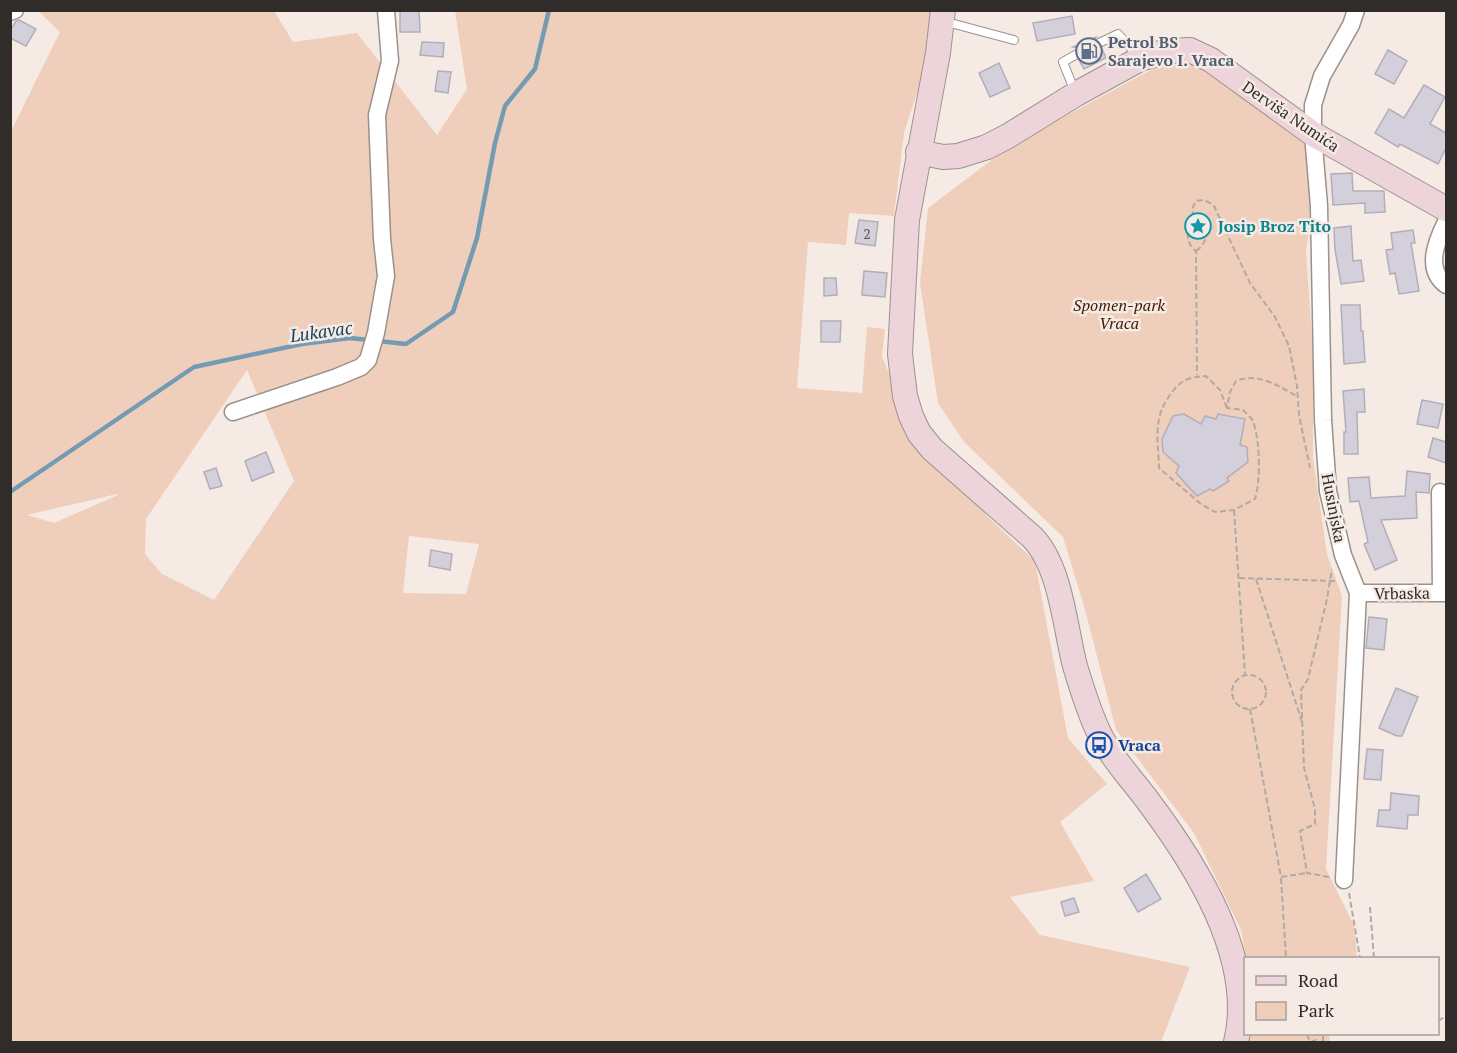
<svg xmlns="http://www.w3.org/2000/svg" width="1457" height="1053" font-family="'PT Serif',serif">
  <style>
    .green { fill: #efcfbc; fill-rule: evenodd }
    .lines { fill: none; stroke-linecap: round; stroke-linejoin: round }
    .stream { stroke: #759bb2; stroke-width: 4.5 }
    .building { fill: #d3d0db; stroke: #b2aeb9; stroke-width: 1.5 }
    .lane-casing { stroke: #9b918b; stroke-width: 10 }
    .street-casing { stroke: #9b918b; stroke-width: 19 }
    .secondary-casing { stroke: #9b918b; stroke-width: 26 }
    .path { stroke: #b2a9a4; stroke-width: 2; stroke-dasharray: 6 3; stroke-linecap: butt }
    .lane { stroke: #fff; stroke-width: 8 }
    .street { stroke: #fff; stroke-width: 16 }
    .secondary { stroke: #ecd4da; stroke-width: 24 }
    .labels { text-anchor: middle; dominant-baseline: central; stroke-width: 5; stroke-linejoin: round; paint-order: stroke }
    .number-label { font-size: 14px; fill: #595556 }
    .service-label { font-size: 16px; font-weight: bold; fill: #4e5e75; stroke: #f6ebe4; text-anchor: start }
    .street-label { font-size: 16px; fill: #302c2a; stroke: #f6ebe4 }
    .culture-label { font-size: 16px; font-weight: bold; fill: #0d838f; stroke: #f6ebe4; text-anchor: start }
    .park-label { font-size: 16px; font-style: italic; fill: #432004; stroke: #f6ebe4 }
    .transit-label { font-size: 16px; font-weight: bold; fill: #164399; stroke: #f6ebe4; text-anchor: start }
    .water-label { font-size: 18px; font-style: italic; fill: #13445d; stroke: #f6ebe4 }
  </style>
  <rect width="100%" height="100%" fill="#f6ebe4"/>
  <g class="green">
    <path d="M 38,11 L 274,11 L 293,42 L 357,33 L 437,135 L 467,89 L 455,11 L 936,11 L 929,56 L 904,133 L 894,216 L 849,213 L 846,245 L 808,242 L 797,388 L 862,393 L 867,327 L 885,329 L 882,356 L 909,424 L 987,516 L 1035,561 L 1068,738 L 1107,784 L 1060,822 L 1094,881 L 1010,897 L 1040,935 L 1190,967 L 1161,1042 L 11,1042 L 10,133 L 60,32 ZM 247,370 L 294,481 L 214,600 L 162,574 L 145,554 L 146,519 ZM 118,495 L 54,523 L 27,515 L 117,494 ZM 409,536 L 479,544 L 466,594 L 403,593 Z"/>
    <polygon points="1184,52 1324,134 1306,251 1313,354 1313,458 1327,554 1342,596 1326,869 1354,925 1357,958 1246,958 1241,930 1194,833 1116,730 1084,606 1063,537 964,442 938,403 920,283 928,208 1010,146"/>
    <polygon points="1251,1034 1329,1034 1330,1042 1247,1042"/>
  </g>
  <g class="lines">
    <polyline class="stream" points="10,492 194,367 302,344 350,338 406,344 453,312 477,238 495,143 505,106 535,69 549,10"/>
  </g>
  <g class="building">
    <polygon points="400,10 419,10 420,32 400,32"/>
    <polygon points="1072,16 1075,34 1037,41 1033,23"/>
    <polygon points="19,20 36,29 26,46 10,38 10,31 16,21"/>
    <polygon points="1096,37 1093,42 1094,46 1098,49 1102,49 1106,58 1084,69 1079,60 1083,57 1083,51 1080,48 1073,47"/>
    <polygon points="422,42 444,43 443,57 420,55"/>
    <polygon points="1388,50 1407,61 1394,84 1375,74"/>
    <polygon points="999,63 1010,88 990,97 979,73"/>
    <polygon points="438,71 451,72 448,93 435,91"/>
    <polygon points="1424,85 1445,97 1430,124 1446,133 1446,148 1438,164 1400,144 1398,147 1375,133 1389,109 1404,118"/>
    <polygon points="1352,173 1353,191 1384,191 1385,212 1365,213 1365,203 1333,205 1331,174"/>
    <polygon points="859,220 878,222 875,246 855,243"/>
    <polygon points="1351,226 1353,261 1361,260 1364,281 1341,284 1335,250 1334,228"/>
    <polygon points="1413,230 1415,243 1411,243 1419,291 1399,294 1395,273 1390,274 1386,250 1393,249 1391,233"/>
    <polygon points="864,271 887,273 885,297 862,295"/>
    <polygon points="824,278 836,278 837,295 824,296"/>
    <polygon points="1341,305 1360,305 1361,331 1363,331 1365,362 1344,364"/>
    <polygon points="821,321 841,321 840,342 821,342"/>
    <polygon points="1364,389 1365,412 1357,412 1358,454 1344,454 1344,432 1346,432 1343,391"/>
    <polygon points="1422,400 1443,404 1438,428 1417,424"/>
    <polygon points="1184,414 1201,424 1205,416 1216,419 1218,414 1245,419 1240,445 1247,447 1248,462 1227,478 1229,481 1213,491 1210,489 1197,496 1176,473 1179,466 1163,452 1162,439 1173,416"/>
    <polygon points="1433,438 1446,442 1446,463 1428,457"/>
    <polygon points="266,452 274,472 252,481 245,461"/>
    <polygon points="216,468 222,486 210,489 204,472"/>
    <polygon points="1407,471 1430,474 1429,493 1416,492 1417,518 1381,520 1397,560 1375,570 1364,544 1368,542 1359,501 1350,502 1348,478 1369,477 1371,498 1405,496"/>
    <polygon points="431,550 452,554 450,570 429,566"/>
    <polygon points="1369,617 1387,619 1384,650 1366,648"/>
    <polygon points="1396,688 1418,697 1402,736 1397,736 1379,728"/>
    <polygon points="1367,749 1383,750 1381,780 1364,779"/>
    <polygon points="1391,793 1419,796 1418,815 1408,815 1407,829 1377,826 1379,810 1390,810"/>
    <polygon points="1146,874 1161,899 1138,912 1124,888"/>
    <polygon points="1074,898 1079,912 1065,916 1061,902"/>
  </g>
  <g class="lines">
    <g class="lane-casing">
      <g id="lane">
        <polyline points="943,21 1014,40"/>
        <polyline points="1099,43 1118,34 1138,56"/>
        <polyline points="1075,92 1063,62 1077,54"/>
      </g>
    </g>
    <g class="street-casing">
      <g id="street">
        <polyline points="10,12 15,10"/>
        <path d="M 1446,222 C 1436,242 1425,269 1446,285"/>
        <polyline points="233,412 337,377 361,367 368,360 376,333 386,276 382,239 377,115 390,61 386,10"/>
        <polyline points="1440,492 1441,592"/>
        <polyline points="1358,593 1446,593"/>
        <polyline points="1344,880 1358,593 1343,555 1328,491 1323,420 1319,206 1313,134 1313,105 1322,76 1351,25 1356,10"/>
      </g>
    </g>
    <g class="secondary-casing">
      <g id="secondary">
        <path d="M 943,10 L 938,53 L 907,220 L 900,354 L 905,396 L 911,416 L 919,433 L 932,449 L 1032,537 C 1061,566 1065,628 1075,666 C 1082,689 1089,713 1100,735 C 1112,759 1132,779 1148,801 C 1196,865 1256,959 1236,1042"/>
        <polyline points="918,152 943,157 958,156 987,147 1008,136 1076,94 1140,59 1167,51 1190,50 1211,60 1313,134 1446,209"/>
      </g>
    </g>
    <g class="path">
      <path d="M 1194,217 L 1192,209 L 1196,201 C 1203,199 1208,201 1214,206 L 1250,283 L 1275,317 L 1289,346 L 1297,386 L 1299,415 L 1310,468"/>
      <path d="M 1196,251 C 1206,244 1208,234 1206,222 L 1202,218 L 1194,217 C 1187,228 1184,242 1196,251 L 1197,375"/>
      <path d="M 1227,408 L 1220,390 L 1206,376 C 1191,377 1182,379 1173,391 C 1152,417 1158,437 1159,468 L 1201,504 L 1215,512 L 1234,510 L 1255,499 C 1261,480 1260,440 1253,421 C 1251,417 1246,413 1243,410 L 1227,408 L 1230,392 L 1236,381 C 1258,372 1279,386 1298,397"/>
      <polyline points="1234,510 1245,675"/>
      <polyline points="1239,578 1335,581"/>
      <polyline points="1256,579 1302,722"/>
      <circle cx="1249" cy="692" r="17"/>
      <polyline points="1250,709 1281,877 1307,873"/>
      <polyline points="1329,877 1307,873 1300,831 1315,824 1315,809 1304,768 1301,690 1308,679 1327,599 1332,569"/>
      <polyline points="1281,878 1286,958"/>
      <polyline points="1349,893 1360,958"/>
      <polyline points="1370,907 1374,958"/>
      <polyline points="1438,1021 1446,1016"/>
      <polyline points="1307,1034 1310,1042 1316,1040 1317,1042"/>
      <polyline points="1323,1042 1323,1034"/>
    </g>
    <use href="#lane" class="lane"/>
    <use href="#street" class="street"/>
    <use href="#secondary" class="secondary"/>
  </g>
  <defs>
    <g id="fuel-ring" transform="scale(1.35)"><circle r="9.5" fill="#f6ebe4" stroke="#5c6f8a" stroke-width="1.5"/><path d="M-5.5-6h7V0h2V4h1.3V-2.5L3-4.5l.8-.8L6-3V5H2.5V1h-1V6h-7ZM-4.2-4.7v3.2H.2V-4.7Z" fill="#5c6f8a"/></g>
    <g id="sight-ring" transform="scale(1.35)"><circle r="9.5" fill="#f6ebe4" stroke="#0f9aa8" stroke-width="1.5"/><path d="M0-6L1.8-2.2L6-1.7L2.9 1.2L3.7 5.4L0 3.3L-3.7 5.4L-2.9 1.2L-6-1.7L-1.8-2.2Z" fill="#0f9aa8"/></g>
    <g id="bus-ring" transform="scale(1.35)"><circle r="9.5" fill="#f6ebe4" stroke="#1a4fb4" stroke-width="1.5"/><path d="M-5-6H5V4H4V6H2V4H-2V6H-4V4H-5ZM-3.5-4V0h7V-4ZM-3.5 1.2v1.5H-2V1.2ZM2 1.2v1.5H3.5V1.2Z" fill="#1a4fb4"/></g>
  </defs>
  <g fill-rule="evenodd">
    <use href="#fuel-ring" x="1089" y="51"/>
    <use href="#sight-ring" x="1198" y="226"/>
    <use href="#bus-ring" x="1099" y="745"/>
  </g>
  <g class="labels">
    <g class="number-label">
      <text x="867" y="233">2</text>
    </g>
    <g class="service-label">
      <text x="1108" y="42">Petrol BS<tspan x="1108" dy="18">Sarajevo I. Vraca</tspan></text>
    </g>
    <g class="street-label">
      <text transform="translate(1291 116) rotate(34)">Derviša Numića</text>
      <text transform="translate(1334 508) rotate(79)">Husinjska</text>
      <text transform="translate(1402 593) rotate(-1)">Vrbaska</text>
    </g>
    <g class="culture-label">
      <text x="1218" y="226">Josip Broz Tito</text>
    </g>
    <g class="park-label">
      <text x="1119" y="305">Spomen-park<tspan x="1119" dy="18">Vraca</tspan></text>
    </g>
    <g class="transit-label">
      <text x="1118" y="745">Vraca</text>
    </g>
    <g class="water-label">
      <text transform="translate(321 331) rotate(-8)">Lukavac</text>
    </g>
  </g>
  <rect width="1457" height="1053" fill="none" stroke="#302c2a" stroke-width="24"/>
  <rect x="1244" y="957" width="195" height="78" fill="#f6ebe4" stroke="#a79f9a" stroke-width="1.5"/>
  <rect x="1256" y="976" width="30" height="9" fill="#ecd4da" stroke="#a79f9a" stroke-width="1.5"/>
  <text x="1298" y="987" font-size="18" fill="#302c2a">Road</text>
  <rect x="1256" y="1002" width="30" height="18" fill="#efcfbc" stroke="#a79f9a" stroke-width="1.5"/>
  <text x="1298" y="1017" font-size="18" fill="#302c2a">Park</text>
</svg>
